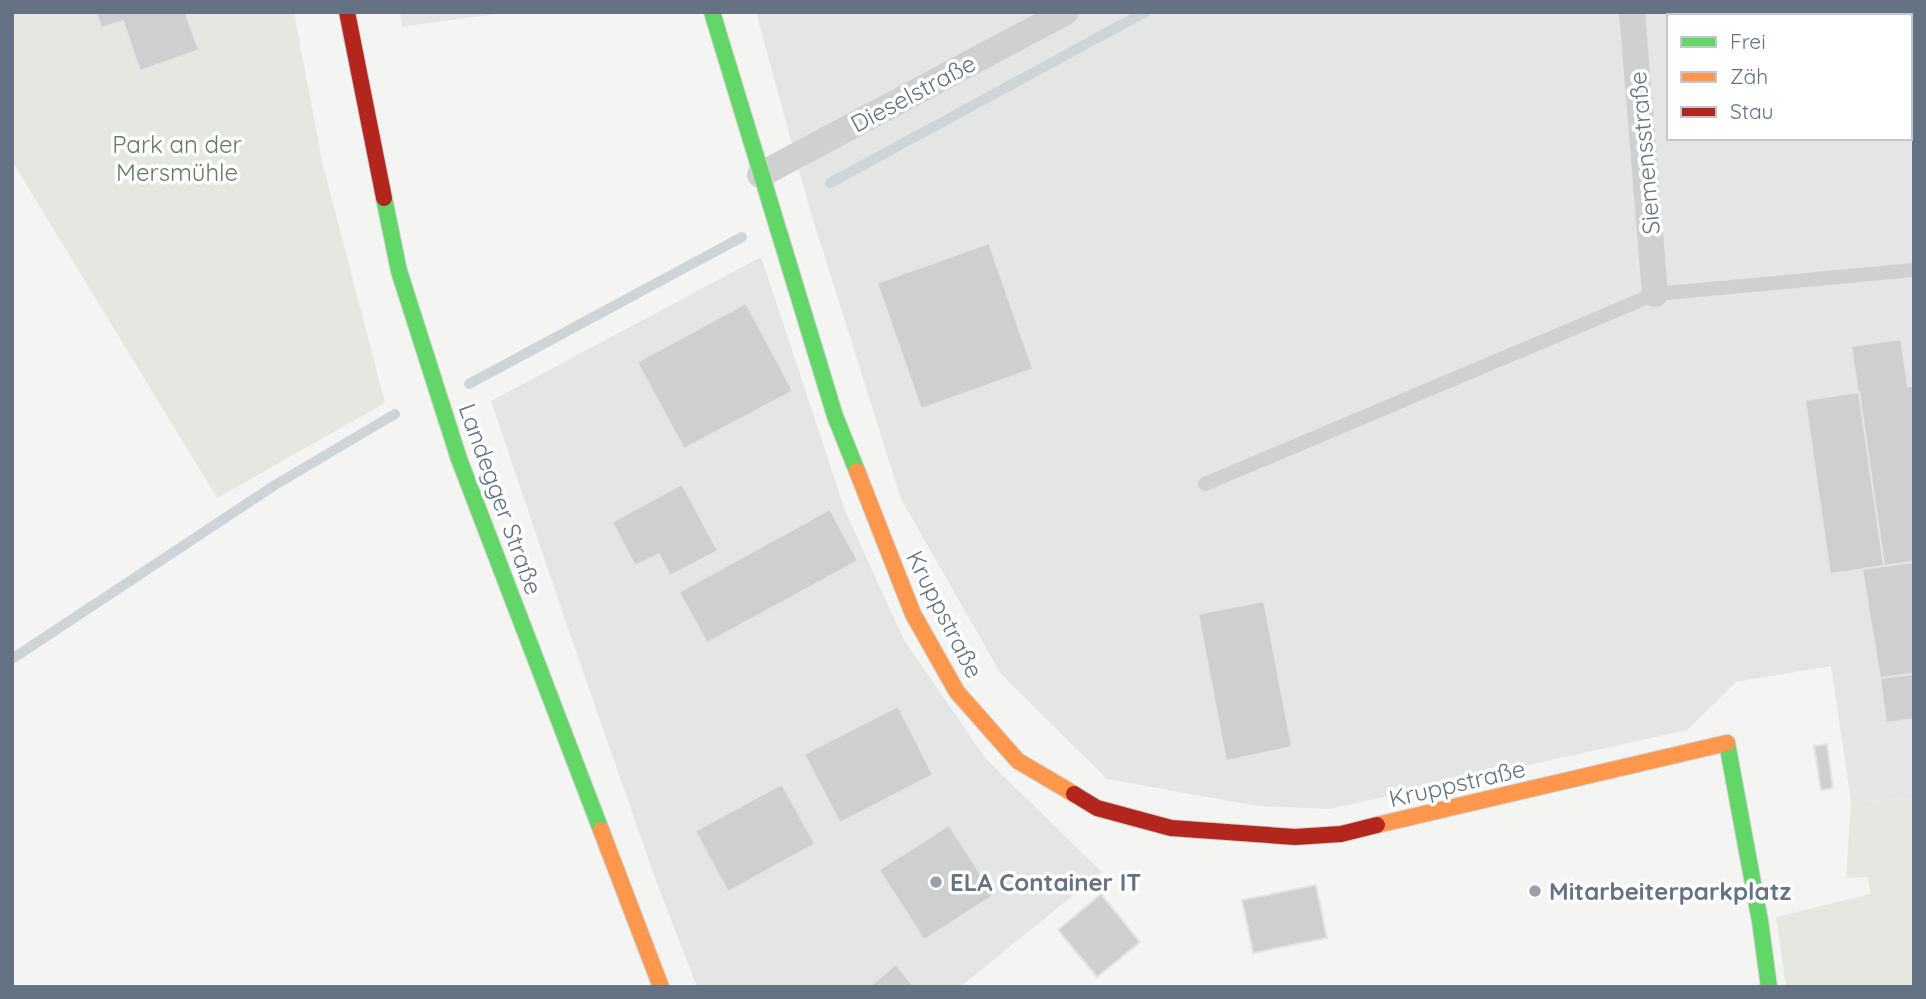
<svg xmlns="http://www.w3.org/2000/svg" width="1926" height="999" font-family="Quicksand,sans-serif">
  <style>
    .built { fill: #e4e6e5; fill-rule: evenodd }
    .green { fill: #e4e8e1 }
    .lines { fill: none; stroke-linecap: round; stroke-linejoin: round }
    .stream { stroke: #ced5d8; stroke-width: 10 }
    .building { fill: #ced0d0; stroke: #e4e4e3; stroke-width: 2 }
    .fast-casing { stroke: #d0d2d2; stroke-width: 18 }
    .slow-casing { stroke: #d0d2d2; stroke-width: 18 }
    .jam-casing { stroke: #d0d2d2; stroke-width: 18 }
    .lane { stroke: #cfd0d0; stroke-width: 14 }
    .street { stroke: #cfd0d0; stroke-width: 26 }
    .fast { stroke: #63d668; stroke-width: 16 }
    .slow { stroke: #ff974d; stroke-width: 16 }
    .jam { stroke: #b3261e; stroke-width: 16 }
    .poi-dot { fill: #96a0aa; stroke: #fff; stroke-width: 2.5 }
    .labels { text-anchor: middle; dominant-baseline: central; stroke-width: 7; stroke-linejoin: round; paint-order: stroke }
    .street-label { font-size: 24px; fill: #647283; stroke: #fff }
    .park-label { font-size: 24px; fill: #657b63; stroke: #fff }
    .poi-label { font-size: 24px; font-weight: bold; fill: #647283; stroke: #fff; text-anchor: start }
  </style>
  <rect width="100%" height="100%" fill="#f4f5f3"/>
  <g class="built">
    <polygon points="400,12 508,12 402,27"/>
    <path d="M 756,12 L 1914,12 L 1914,799 L 1851,801 L 1831,666 L 1736,682 L 1687,730 L 1329,809 L 1258,806 L 1107,779 L 1001,674 L 901,499 L 810,210 ZM 1669,16 L 1910,16 L 1910,138 L 1669,138 Z"/>
    <polygon points="761,257 846,513 904,640 986,759 1102,872 960,987 697,987 655,878 572,640 491,401"/>
  </g>
  <g class="green">
    <polygon points="12,12 294,12 322,161 385,403 217,498 12,161"/>
    <polygon points="1914,799 1914,987 1786,987 1776,917 1870,894 1868,877 1846,878 1851,801"/>
  </g>
  <g class="lines">
    <g class="stream">
      <polyline points="830,183 1145,12"/>
      <polyline points="469,384 742,237"/>
      <polyline points="12,659 275,485 395,414"/>
    </g>
  </g>
  <g class="building">
    <polygon points="96,12 185,12 199,50 140,71 123,21 101,28"/>
    <polygon points="989,243 1033,369 921,409 877,283"/>
    <polygon points="746,303 793,391 684,449 637,362"/>
    <polygon points="1901,339 1908,386 1914,386 1914,562 1884,566 1851,346"/>
    <polygon points="1859,392 1884,566 1830,574 1805,400"/>
    <polygon points="682,484 718,551 670,576 659,554 635,566 612,522"/>
    <polygon points="830,509 858,561 707,643 679,592"/>
    <polygon points="1914,562 1914,674 1880,678 1862,569"/>
    <polygon points="1264,601 1292,747 1226,761 1198,614"/>
    <polygon points="1914,674 1914,719 1886,723 1880,678"/>
    <polygon points="898,706 933,775 840,823 804,754"/>
    <polygon points="1827,744 1833,788 1821,790 1814,746"/>
    <polygon points="782,784 815,844 728,892 695,831"/>
    <polygon points="949,825 994,895 924,940 879,870"/>
    <polygon points="1316,885 1327,938 1253,953 1242,900"/>
    <polygon points="1101,894 1140,942 1097,977 1058,930"/>
    <polygon points="896,964 914,987 869,987"/>
  </g>
  <g class="lines">
    <g class="fast-casing">
      <g id="fast">
        <polyline points="712,12 835,416 857,471"/>
        <polyline points="384,198 399,271 459,459 601,830"/>
        <polyline points="1727,743 1760,921 1769,987"/>
      </g>
    </g>
    <g class="slow-casing">
      <g id="slow">
        <polyline points="857,471 913,614 957,692 1018,761 1074,794"/>
        <polyline points="1377,825 1727,743"/>
        <polyline points="601,830 661,987"/>
      </g>
    </g>
    <g class="jam-casing">
      <g id="jam">
        <polyline points="347,12 384,198"/>
        <polyline points="1074,794 1097,808 1171,828 1295,837 1341,834 1377,825"/>
      </g>
    </g>
    <polyline class="lane" points="1205,484 1655,294 1914,270"/>
    <g class="street">
      <polyline points="1632,12 1655,294"/>
      <polyline points="760,175 1066,12"/>
    </g>
    <use href="#fast" class="fast"/>
    <use href="#slow" class="slow"/>
    <use href="#jam" class="jam"/>
  </g>
  <g class="poi-dot">
    <circle cx="936" cy="882" r="7"/>
    <circle cx="1535" cy="891" r="7"/>
  </g>
  <g class="labels">
    <g class="street-label">
      <text transform="translate(913 93) rotate(-28)">Dieselstraße</text>
      <text transform="translate(1644 153) rotate(-95)">Siemensstraße</text>
      <text transform="translate(501 499) rotate(70)">Landegger Straße</text>
      <text transform="translate(945 614) rotate(63)">Kruppstraße</text>
      <text transform="translate(1457 783) rotate(-13)">Kruppstraße</text>
    </g>
    <g class="park-label">
      <text x="177" y="144">Park an der<tspan x="177" dy="28">Mersmühle</tspan></text>
    </g>
    <g class="poi-label">
      <text x="950" y="882">ELA Container IT</text>
      <text x="1549" y="891">Mitarbeiterparkplatz</text>
    </g>
  </g>
  <rect width="1926" height="999" fill="none" stroke="#647283" stroke-width="28"/>
  <rect x="1667" y="14" width="245" height="126" fill="#ffffff" stroke="#c1c7cd" stroke-width="2"/>
  <rect x="1681" y="37" width="35" height="10" fill="#63d668" stroke="#c1c7cd" stroke-width="2"/>
  <text x="1730" y="49" font-size="21" fill="#647283">Frei</text>
  <rect x="1681" y="72" width="35" height="10" fill="#ff974d" stroke="#c1c7cd" stroke-width="2"/>
  <text x="1730" y="84" font-size="21" fill="#647283">Zäh</text>
  <rect x="1681" y="107" width="35" height="10" fill="#b3261e" stroke="#c1c7cd" stroke-width="2"/>
  <text x="1730" y="119" font-size="21" fill="#647283">Stau</text>
</svg>
